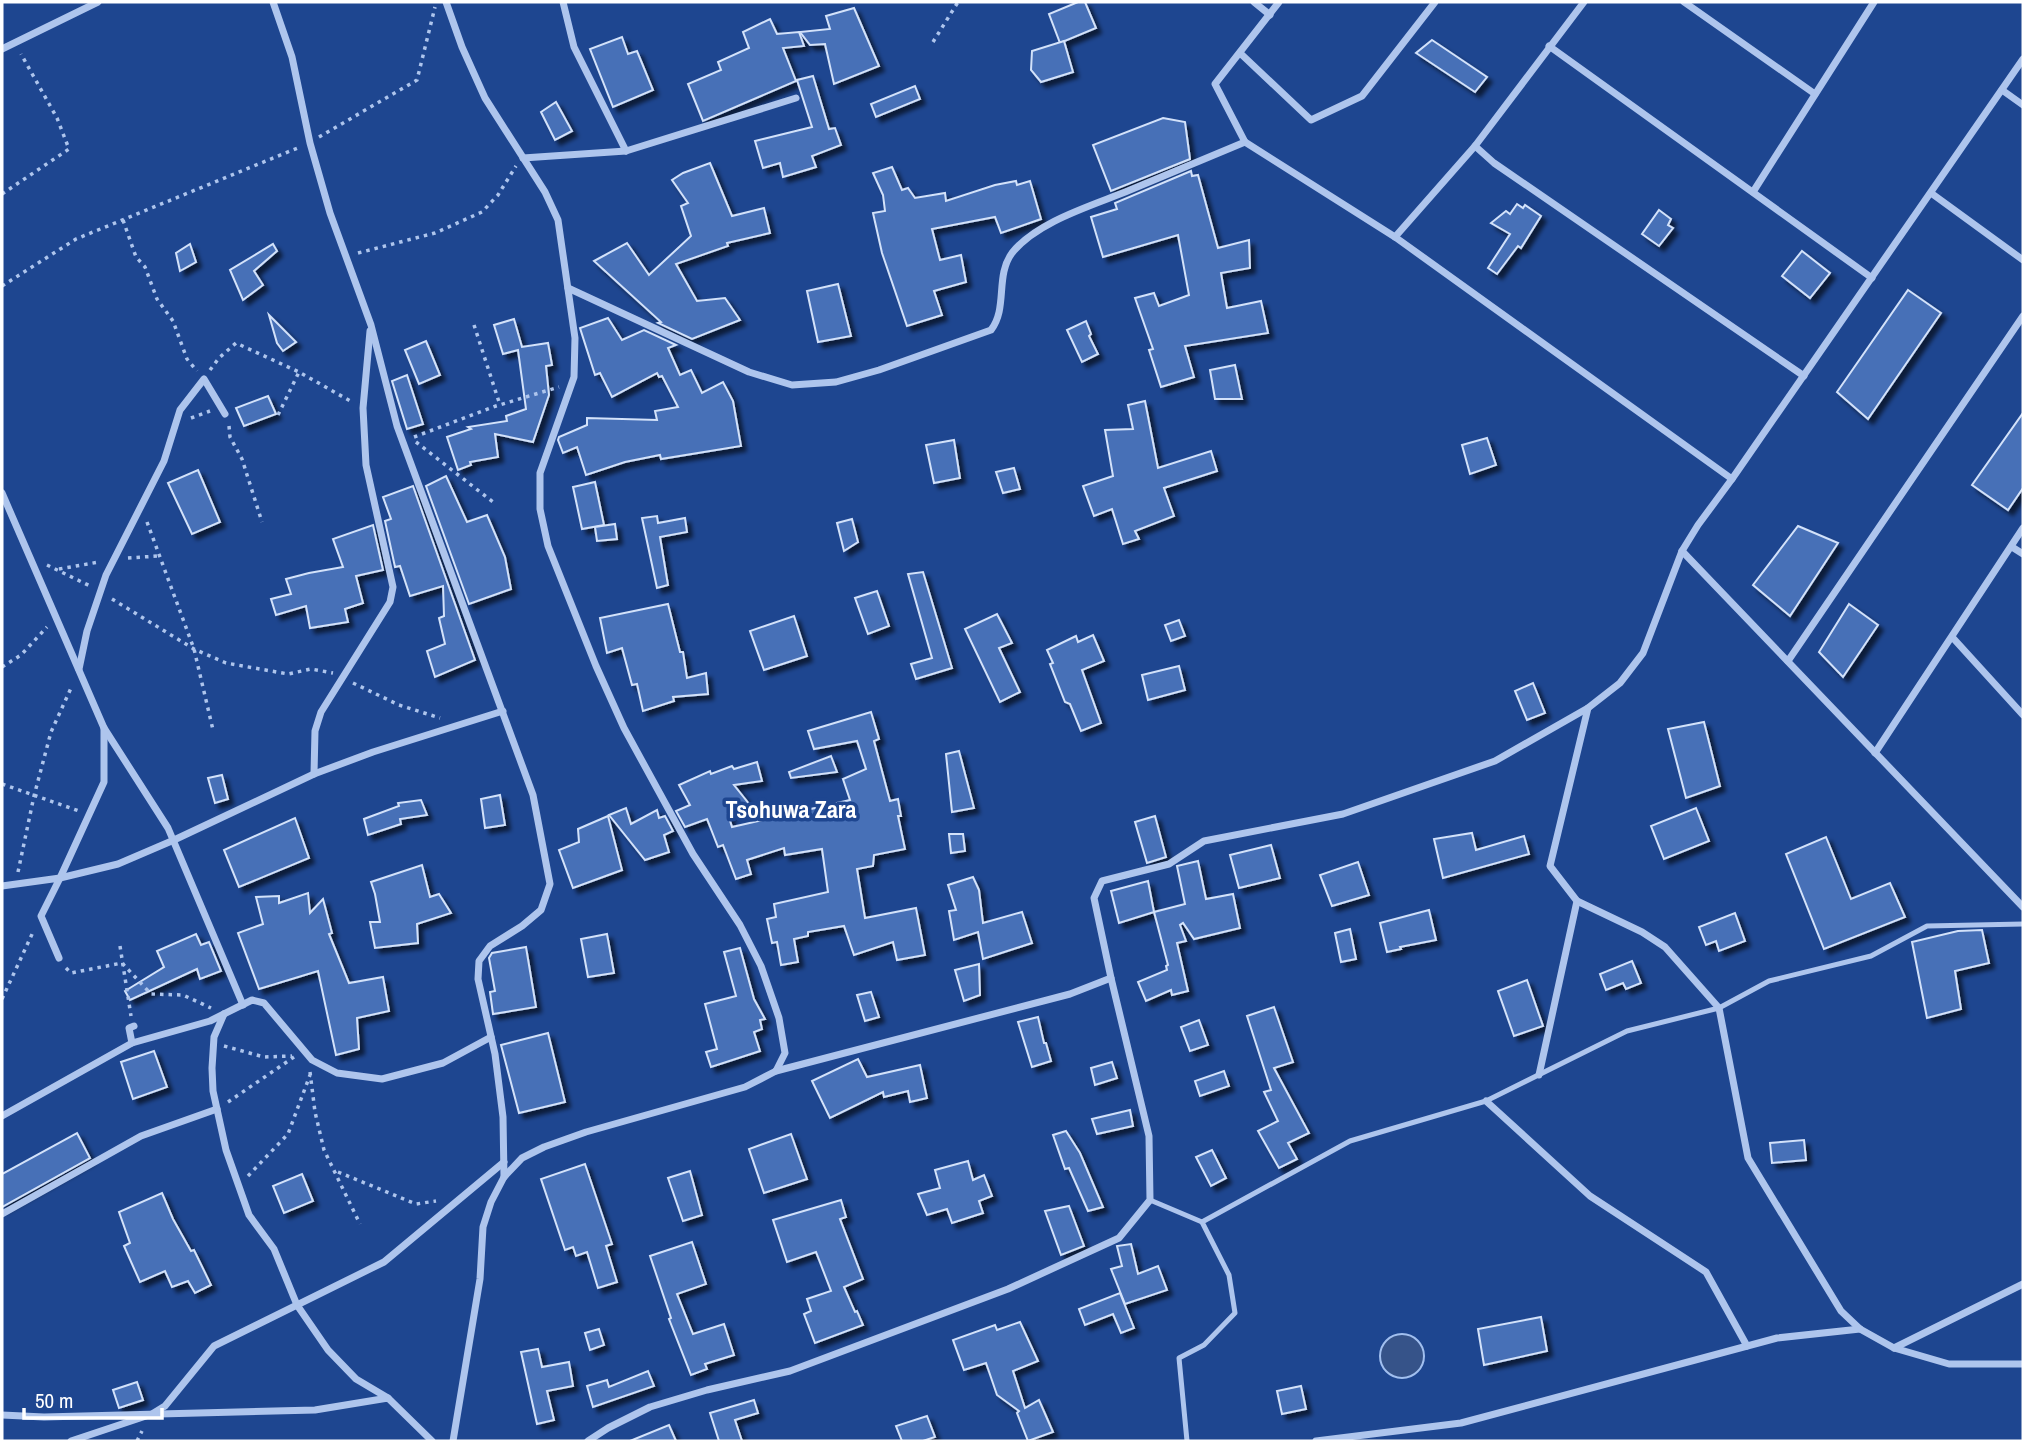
<svg xmlns="http://www.w3.org/2000/svg" width="2025" height="1443" font-family="'Archivo Narrow',sans-serif">
  <style>
    .water { fill: #365389; stroke: #a1bfef; stroke-width: 2 }
    .building { fill: #4770b7; stroke: #d3e2fa; stroke-width: 2; filter: url(#shadow) }
    .lines { fill: none; stroke-linecap: round; stroke-linejoin: round }
    .path { stroke: #aec5ed; stroke-width: 3.5; stroke-dasharray: 3.5 5; stroke-linecap: butt }
    .lane { stroke: #aec5ed; stroke-width: 5 }
    .street { stroke: #aec5ed; stroke-width: 7 }
    .labels { text-anchor: middle; dominant-baseline: central; stroke-width: 7; stroke-linejoin: round; paint-order: stroke }
    .quarter-label { font-size: 24px; font-weight: bold; fill: #fff; stroke: #1e4690 }
  </style>
  <defs>
    <filter id="shadow"><feDropShadow dx="5" dy="5" stdDeviation="2" flood-color="#0009"/></filter>
  </defs>
  <rect width="100%" height="100%" fill="#1e4690"/>
  <circle class="water" cx="1402" cy="1356" r="22"/>
  <g class="building">
    <polygon points="1078,2 1085,2 1096,28 1060,43 1049,14"/>
    <polygon points="854,8 879,66 834,84 825,44 810,45 800,32 830,29 826,16"/>
    <polygon points="770,19 777,34 799,32 804,46 783,48 796,81 703,121 688,84 721,70 718,62 749,48 743,32"/>
    <polygon points="622,37 628,54 637,51 653,90 613,107 590,49"/>
    <polygon points="1432,40 1487,77 1475,92 1416,53"/>
    <polygon points="1064,41 1073,72 1041,82 1031,70 1032,51"/>
    <polygon points="813,76 829,129 835,128 841,145 812,156 816,167 783,177 780,163 763,168 755,141 812,127 797,80"/>
    <polygon points="915,86 920,99 876,117 871,104"/>
    <polygon points="556,102 572,131 555,140 541,112"/>
    <polygon points="1163,118 1185,122 1190,159 1111,191 1093,145"/>
    <polygon points="710,163 732,216 764,208 770,233 727,243 728,246 676,264 697,301 725,298 740,320 692,339 658,323 661,322 594,261 627,243 649,275 691,236 681,206 688,203 672,180 683,173"/>
    <polygon points="892,167 902,190 908,188 915,198 945,193 946,201 995,185 1016,181 1017,185 1030,181 1041,219 1001,233 995,217 932,229 940,260 961,255 966,282 934,291 942,315 907,326 882,253 873,213 885,211 883,195 873,173"/>
    <polygon points="1191,171 1192,176 1198,175 1218,248 1249,240 1250,268 1221,273 1227,308 1261,301 1268,333 1185,346 1194,377 1161,387 1149,350 1153,349 1135,298 1154,293 1159,306 1189,295 1178,235 1103,257 1091,217 1117,209 1115,203"/>
    <polygon points="1517,204 1523,208 1525,205 1541,216 1521,248 1518,246 1497,274 1488,268 1510,234 1491,223 1506,211 1510,214"/>
    <polygon points="1659,210 1671,219 1668,225 1673,228 1659,246 1642,234"/>
    <polygon points="190,244 196,262 180,271 176,253"/>
    <polygon points="273,244 277,251 254,271 263,285 243,300 230,270"/>
    <polygon points="1802,251 1830,273 1810,298 1782,276"/>
    <polygon points="838,284 851,336 818,342 807,291"/>
    <polygon points="1908,290 1941,313 1868,419 1837,392"/>
    <polygon points="269,315 296,342 283,351 277,343"/>
    <polygon points="608,318 622,340 644,330 676,345 668,348 680,375 691,370 702,393 723,382 733,401 741,446 661,459 660,455 625,462 586,475 577,447 563,453 558,440 559,437 587,425 587,418 657,420 655,411 678,407 662,376 659,377 657,373 612,397 600,373 595,375 580,328"/>
    <polygon points="514,319 522,347 548,343 552,365 546,366 549,395 533,442 495,434 498,457 470,462 471,465 458,470 447,437 471,429 468,427 507,421 506,416 526,409 518,350 503,354 494,325"/>
    <polygon points="1086,321 1091,334 1089,336 1098,354 1082,362 1067,330"/>
    <polygon points="426,341 440,375 419,384 405,350"/>
    <polygon points="1235,365 1242,399 1215,399 1210,370"/>
    <polygon points="407,375 423,424 407,429 392,381"/>
    <polygon points="268,396 276,414 244,426 236,408"/>
    <polygon points="1145,401 1158,468 1211,451 1217,471 1164,488 1174,516 1135,531 1139,539 1123,544 1112,509 1094,516 1083,486 1113,476 1105,430 1133,429 1128,405"/>
    <polygon points="2023,413 2023,488 2008,510 1972,485"/>
    <polygon points="1487,438 1496,465 1470,474 1462,445"/>
    <polygon points="954,440 960,478 934,483 926,445"/>
    <polygon points="1014,468 1020,489 1003,493 996,472"/>
    <polygon points="198,470 220,522 192,534 168,483"/>
    <polygon points="446,476 467,522 487,515 505,557 511,589 469,604 426,486"/>
    <polygon points="595,482 604,525 582,529 573,487"/>
    <polygon points="413,486 475,660 435,677 427,651 445,644 439,618 444,616 443,586 410,596 400,566 395,567 385,521 391,519 383,497"/>
    <polygon points="657,516 658,523 685,518 687,532 660,537 668,585 657,588 642,518"/>
    <polygon points="852,519 858,542 844,551 837,523"/>
    <polygon points="615,524 617,539 597,541 595,527"/>
    <polygon points="373,525 383,570 356,576 363,603 345,609 348,622 310,628 306,606 276,615 271,599 291,594 286,579 309,573 343,567 333,539"/>
    <polygon points="1798,526 1838,543 1790,616 1753,585"/>
    <polygon points="923,572 952,668 916,679 911,664 932,658 908,574"/>
    <polygon points="877,591 889,626 868,634 855,598"/>
    <polygon points="668,604 680,652 683,652 687,678 706,673 708,694 673,697 674,701 643,711 637,684 632,685 622,648 607,653 600,618"/>
    <polygon points="1849,604 1878,625 1843,677 1819,652"/>
    <polygon points="997,614 1012,643 999,648 1020,692 1000,702 965,629"/>
    <polygon points="794,616 807,656 764,670 750,631"/>
    <polygon points="1179,620 1185,636 1171,641 1165,625"/>
    <polygon points="1093,635 1104,661 1082,670 1101,723 1081,731 1070,704 1065,702 1050,664 1053,663 1047,650 1076,636 1078,642"/>
    <polygon points="1179,666 1185,690 1148,700 1142,675"/>
    <polygon points="1533,683 1545,713 1527,720 1515,691"/>
    <polygon points="871,712 879,739 874,741 890,801 898,799 901,816 898,816 905,849 874,855 873,866 857,869 865,918 916,908 925,955 897,960 893,942 854,955 844,926 808,932 808,936 794,939 798,962 781,965 777,942 772,943 767,919 776,917 774,904 828,892 822,849 785,855 784,848 747,860 751,874 736,879 723,845 718,847 707,819 685,827 676,811 690,805 679,785 710,771 711,774 732,766 734,769 757,762 762,781 734,785 750,805 728,814 732,827 850,800 843,779 866,769 857,741 814,749 808,731"/>
    <polygon points="1704,722 1720,786 1686,798 1668,729"/>
    <polygon points="959,751 974,808 952,812 946,754"/>
    <polygon points="831,756 837,772 791,778 789,772"/>
    <polygon points="222,775 228,799 215,803 208,778"/>
    <polygon points="500,795 505,825 485,828 481,799"/>
    <polygon points="421,800 427,815 400,819 401,824 368,835 364,819 399,806 398,803"/>
    <polygon points="626,808 631,824 657,810 659,818 665,816 673,831 664,835 669,852 645,860 609,815"/>
    <polygon points="1696,808 1709,841 1664,859 1651,826"/>
    <polygon points="608,816 622,870 573,888 559,850 579,842 578,829"/>
    <polygon points="1155,816 1166,857 1147,863 1135,822"/>
    <polygon points="295,818 309,858 239,887 224,850"/>
    <polygon points="1472,833 1476,850 1524,836 1529,854 1443,878 1434,839"/>
    <polygon points="949,834 963,834 965,851 951,853"/>
    <polygon points="1826,837 1851,899 1890,883 1905,917 1824,949 1786,854"/>
    <polygon points="1271,845 1280,878 1239,888 1230,855"/>
    <polygon points="1198,861 1206,899 1233,894 1240,928 1194,939 1183,923 1180,925 1186,941 1177,943 1188,991 1172,995 1171,990 1146,1001 1138,982 1167,970 1166,966 1168,965 1154,912 1185,904 1177,866"/>
    <polygon points="1358,862 1369,895 1332,906 1320,875"/>
    <polygon points="422,865 430,897 439,894 451,913 417,924 418,943 375,948 370,922 380,922 375,894 371,882"/>
    <polygon points="973,877 979,890 983,923 1022,912 1032,943 983,959 978,932 954,940 949,911 956,910 948,885"/>
    <polygon points="1148,881 1154,912 1119,923 1111,891"/>
    <polygon points="308,893 310,913 323,899 332,933 329,934 349,983 383,977 389,1011 357,1018 359,1049 336,1055 318,971 259,989 238,933 263,924 256,897 279,896 279,903"/>
    <polygon points="1429,910 1436,940 1400,947 1401,949 1387,952 1380,923"/>
    <polygon points="1735,913 1745,941 1719,951 1716,941 1706,945 1699,927"/>
    <polygon points="1350,929 1356,959 1341,962 1335,933"/>
    <polygon points="1982,930 1989,963 1955,971 1961,1009 1927,1018 1912,942 1958,931"/>
    <polygon points="196,934 201,945 209,942 221,971 200,979 197,969 130,1000 125,991 164,967 157,951"/>
    <polygon points="607,934 614,973 588,977 581,939"/>
    <polygon points="526,947 536,1007 493,1014 490,992 495,991 489,958 492,953"/>
    <polygon points="740,948 754,999 765,1019 760,1020 762,1029 754,1032 760,1051 711,1067 706,1052 717,1049 705,1004 736,996 724,952"/>
    <polygon points="1632,961 1641,983 1626,989 1623,983 1606,990 1600,974"/>
    <polygon points="979,964 980,995 964,1001 955,970"/>
    <polygon points="1527,980 1543,1026 1514,1036 1498,991"/>
    <polygon points="871,992 879,1017 865,1021 857,995"/>
    <polygon points="1274,1007 1293,1062 1274,1068 1309,1133 1288,1143 1297,1159 1279,1168 1258,1131 1278,1121 1264,1092 1271,1090 1247,1016"/>
    <polygon points="1038,1017 1044,1043 1046,1043 1051,1061 1032,1067 1018,1022"/>
    <polygon points="1199,1020 1208,1045 1190,1051 1181,1027"/>
    <polygon points="548,1033 565,1102 519,1113 501,1045"/>
    <polygon points="154,1051 167,1087 133,1099 121,1062"/>
    <polygon points="858,1059 867,1077 920,1065 927,1098 910,1102 908,1091 884,1097 883,1092 830,1118 812,1081"/>
    <polygon points="1112,1062 1117,1078 1095,1085 1091,1068"/>
    <polygon points="1224,1071 1229,1086 1200,1096 1195,1081"/>
    <polygon points="1130,1110 1133,1126 1097,1134 1092,1119"/>
    <polygon points="1066,1131 1080,1153 1103,1207 1088,1211 1069,1168 1065,1169 1053,1135"/>
    <polygon points="77,1133 90,1158 2,1207 2,1174"/>
    <polygon points="791,1134 807,1179 764,1193 749,1149"/>
    <polygon points="1804,1140 1806,1160 1772,1163 1770,1143"/>
    <polygon points="1212,1150 1226,1178 1211,1186 1196,1157"/>
    <polygon points="968,1161 973,1180 984,1175 992,1196 979,1201 983,1213 952,1223 947,1209 927,1215 918,1194 940,1188 935,1170"/>
    <polygon points="585,1164 612,1244 606,1246 617,1282 598,1288 587,1252 576,1256 573,1247 565,1250 541,1179"/>
    <polygon points="690,1171 702,1215 683,1221 668,1178"/>
    <polygon points="302,1174 313,1201 284,1213 273,1186"/>
    <polygon points="162,1193 173,1219 191,1251 194,1250 211,1285 195,1293 188,1281 172,1287 165,1271 140,1282 124,1246 130,1243 119,1212"/>
    <polygon points="841,1200 846,1217 840,1219 863,1279 844,1287 855,1312 857,1311 863,1325 815,1343 804,1314 811,1311 807,1299 831,1291 816,1252 787,1262 773,1220"/>
    <polygon points="1069,1206 1084,1246 1061,1255 1045,1211"/>
    <polygon points="692,1242 706,1284 677,1294 693,1334 724,1324 734,1355 705,1364 707,1369 691,1375 669,1319 671,1318 650,1256"/>
    <polygon points="1131,1244 1138,1274 1158,1266 1167,1290 1125,1304 1111,1269 1122,1266 1117,1246"/>
    <polygon points="1120,1293 1134,1328 1121,1333 1113,1314 1085,1325 1079,1309"/>
    <polygon points="1541,1317 1547,1351 1484,1365 1478,1329"/>
    <polygon points="1020,1322 1038,1361 1013,1371 1025,1408 1039,1400 1053,1432 1028,1441 1017,1413 1019,1411 997,1395 986,1363 964,1370 953,1340 995,1325 997,1330"/>
    <polygon points="599,1329 604,1345 590,1350 585,1333"/>
    <polygon points="538,1349 542,1367 569,1362 573,1386 547,1391 554,1420 537,1424 521,1352"/>
    <polygon points="648,1371 654,1386 593,1407 587,1386 607,1380 609,1387"/>
    <polygon points="137,1382 143,1400 119,1408 113,1390"/>
    <polygon points="1301,1386 1306,1409 1282,1414 1277,1391"/>
    <polygon points="754,1400 758,1413 735,1420 742,1441 719,1441 710,1413"/>
    <polygon points="927,1416 935,1437 923,1441 902,1441 896,1426"/>
    <polygon points="669,1425 676,1441 630,1441"/>
  </g>
  <g class="lines">
    <g class="path">
      <polyline points="933,42 958,2"/>
      <polyline points="319,137 417,80 435,7"/>
      <polyline points="2,194 69,149 57,118 21,54"/>
      <polyline points="123,220 136,257 145,267 157,299 173,321 187,359 197,371"/>
      <polyline points="358,253 435,233 482,212 498,195 516,166"/>
      <polyline points="2,286 76,239 300,147"/>
      <polyline points="474,325 500,405"/>
      <polyline points="210,370 219,358 236,343 299,372 352,402"/>
      <polyline points="278,415 299,372"/>
      <polyline points="191,418 210,411"/>
      <polyline points="229,426 230,437 242,459 262,522"/>
      <polyline points="414,437 496,406 559,387"/>
      <polyline points="416,442 493,502"/>
      <polyline points="147,522 194,649 213,730"/>
      <polyline points="128,558 158,556"/>
      <polyline points="47,565 90,586"/>
      <polyline points="59,569 99,562"/>
      <polyline points="112,599 194,649 226,663 288,674 311,669 333,673"/>
      <polyline points="2,667 21,655 47,627"/>
      <polyline points="353,683 399,705 440,718"/>
      <polyline points="2,784 79,811"/>
      <polyline points="18,872 34,796 51,732 72,686"/>
      <polyline points="120,946 131,1016"/>
      <polyline points="66,968 71,973 122,963 151,994 183,995 211,1008"/>
      <polyline points="2,999 34,930"/>
      <polyline points="224,1046 264,1057 292,1056"/>
      <polyline points="310,1072 315,1112 324,1150 360,1224"/>
      <polyline points="228,1102 294,1057"/>
      <polyline points="338,1172 416,1204 436,1201"/>
      <polyline points="248,1176 288,1134 310,1075"/>
      <polyline points="137,1441 142,1431"/>
    </g>
    <g class="lane">
      <polyline points="1150,1200 1202,1222"/>
      <polyline points="1187,1441 1179,1358 1204,1345 1235,1313 1229,1275 1202,1222 1350,1141 1486,1101 1627,1031 1719,1008 1769,981 1871,956 1927,926 2023,924"/>
    </g>
    <g class="street">
      <polyline points="273,2 292,57 310,143 330,213 371,325 397,426 533,795 550,884 541,910 522,926 490,946 479,961 478,979 495,1054 503,1117 504,1177"/>
      <polyline points="446,2 462,47 485,98 545,192 558,220 575,338 574,377 540,473 540,509 548,546 596,666 624,728 693,854 740,925 761,966 779,1018 785,1053 776,1071 745,1087 586,1132 544,1147 522,1158 504,1177 491,1202 483,1227 480,1279 453,1441"/>
      <polyline points="563,2 574,47 626,151"/>
      <polyline points="1254,2 1270,15"/>
      <polyline points="1684,2 1815,94"/>
      <polyline points="1549,46 1872,278"/>
      <polyline points="2,49 98,2"/>
      <polyline points="1240,53 1311,120 1362,96 1435,2"/>
      <polyline points="2002,90 2023,105"/>
      <polyline points="1245,142 1395,237 1732,479 2023,59"/>
      <polyline points="1475,146 1494,163 1804,376"/>
      <polyline points="523,158 626,151 796,98"/>
      <polyline points="1753,192 1874,2"/>
      <polyline points="1931,193 2023,260"/>
      <polyline points="1395,237 1475,146 1584,2"/>
      <path d="M 568,288 L 749,372 L 792,385 L 836,382 L 879,370 L 991,330 C 1008,308 995,276 1012,253 C 1037,221 1094,205 1130,190 C 1169,174 1207,158 1245,142 L 1215,84 L 1279,2"/>
      <polyline points="2,493 104,728 168,828 243,1005"/>
      <polyline points="2012,547 2023,554"/>
      <polyline points="1682,551 2023,907"/>
      <polyline points="1953,638 2023,715"/>
      <polyline points="1788,661 2023,316"/>
      <polyline points="79,669 87,631 106,575 164,461 180,410 204,379 225,414"/>
      <polyline points="1875,753 2023,528"/>
      <polyline points="314,774 315,731 321,712 390,602 393,587 366,465 363,408 370,331"/>
      <polyline points="60,878 118,864 174,840 314,774 373,752 503,711"/>
      <polyline points="60,878 104,782 104,728"/>
      <polyline points="2,886 60,878 41,916 59,958"/>
      <polyline points="1577,901 1642,932 1665,947 1719,1008 1748,1158 1841,1311 1860,1329 1894,1348 1949,1364 2023,1364"/>
      <polyline points="224,1014 214,1037 212,1068 213,1091 226,1150 249,1215 274,1249 297,1305 328,1350 356,1379 388,1398"/>
      <polyline points="132,1043 210,1021 252,1000 264,1003 312,1060 337,1073 382,1079 443,1063 491,1037"/>
      <polyline points="776,1071 1070,994 1111,978 1094,898 1102,881 1169,864 1204,841 1343,814 1495,761 1588,708 1620,683 1643,653 1682,551 1698,525 1732,479"/>
      <polyline points="1539,1075 1577,901 1550,866 1588,708"/>
      <polyline points="1486,1101 1590,1196 1706,1272 1747,1346"/>
      <polyline points="2,1116 132,1043 129,1028 134,1026"/>
      <polyline points="2,1214 141,1136 217,1109"/>
      <polyline points="1894,1348 2023,1284"/>
      <polyline points="2,1415 44,1417 315,1410 388,1398 432,1441"/>
      <polyline points="71,1441 152,1414 165,1406 214,1346 384,1262 504,1162"/>
      <polyline points="588,1441 608,1428 650,1407 707,1390 790,1371 1008,1289 1119,1238 1150,1200 1149,1136 1111,978"/>
      <polyline points="1316,1441 1461,1423 1777,1338 1860,1329"/>
    </g>
  </g>
  <g class="labels">
    <g class="quarter-label">
      <text x="791" y="809">Tsohuwa Zara</text>
    </g>
  </g>
  <rect width="2025" height="1443" fill="none" stroke="#ffffff" stroke-width="7"/>
  <path d="M24 1408v10h138v-10" fill="none" stroke="#ffffff" stroke-width="3.5"/>
  <text x="35" y="1408" font-size="21" fill="#ffffff" stroke="#1e4690" stroke-width="5" paint-order="stroke">50 m</text>
</svg>
